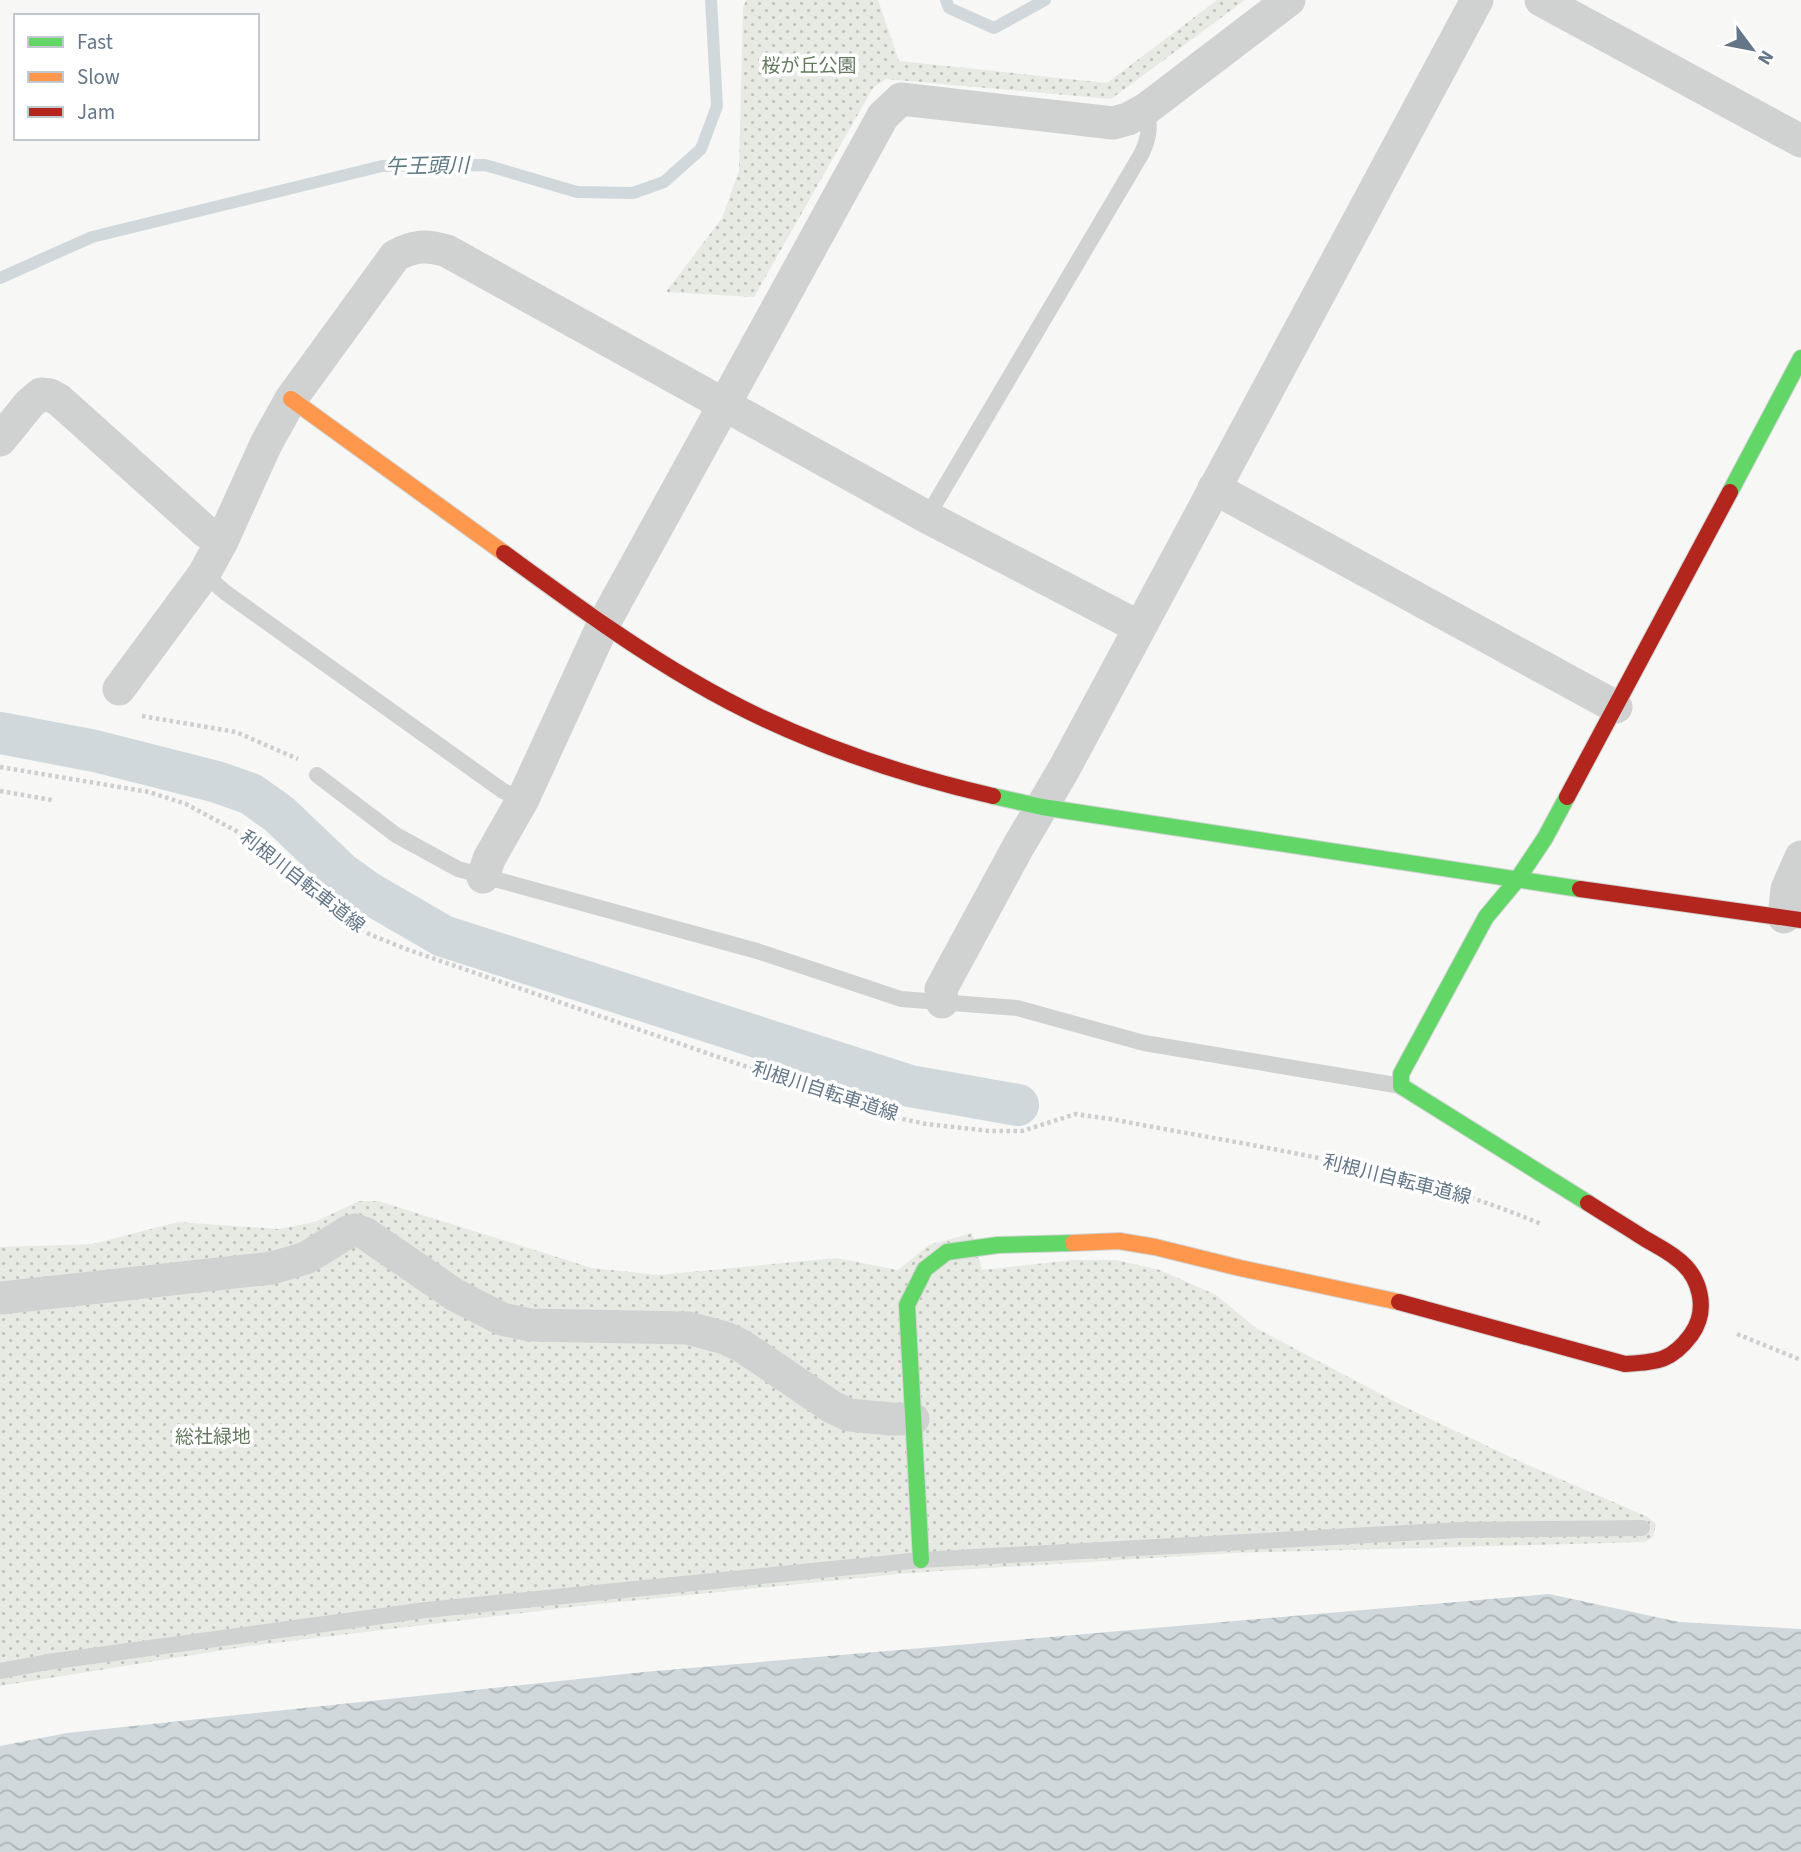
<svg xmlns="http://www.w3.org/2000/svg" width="1801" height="1852" font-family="'Source Sans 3','Noto Sans JP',sans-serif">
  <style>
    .park { fill: url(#park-dots) }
    .water { fill: url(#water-waves) }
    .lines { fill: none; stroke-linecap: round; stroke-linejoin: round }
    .stream { stroke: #d0d8dc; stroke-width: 12 }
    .canal { stroke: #d0d8dc; stroke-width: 42 }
    .fast-casing { stroke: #d2d4d5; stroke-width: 18 }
    .slow-casing { stroke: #d2d4d5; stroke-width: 18 }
    .jam-casing { stroke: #d2d4d5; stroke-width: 18 }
    .path { stroke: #cccecf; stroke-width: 4.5; stroke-dasharray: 3.5 3.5; stroke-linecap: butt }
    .lane { stroke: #d0d2d2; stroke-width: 16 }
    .street { stroke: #d0d2d2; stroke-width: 33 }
    .fast { stroke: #63d668; stroke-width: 16 }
    .slow { stroke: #ff974d; stroke-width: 16 }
    .jam { stroke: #b3261e; stroke-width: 16 }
    .labels { text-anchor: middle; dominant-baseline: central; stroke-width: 7; stroke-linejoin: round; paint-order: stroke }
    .park-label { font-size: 19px; fill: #647a5f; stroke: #fff }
    .street-label { font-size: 19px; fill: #647688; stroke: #fff }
    .water-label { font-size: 21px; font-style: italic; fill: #5f7984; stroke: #fff }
  </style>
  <defs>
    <pattern id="park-dots" width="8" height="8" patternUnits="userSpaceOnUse" patternTransform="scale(1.75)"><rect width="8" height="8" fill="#e6eae3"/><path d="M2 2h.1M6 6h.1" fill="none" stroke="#bec2be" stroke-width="1.8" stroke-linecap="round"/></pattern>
    <pattern id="water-waves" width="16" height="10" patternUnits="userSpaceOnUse" patternTransform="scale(1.75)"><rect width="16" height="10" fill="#d0d8dc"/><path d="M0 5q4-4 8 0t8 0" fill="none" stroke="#acb4b8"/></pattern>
  </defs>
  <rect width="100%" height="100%" fill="#f7f7f5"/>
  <g class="park">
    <polygon points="746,0 878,0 899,61 1107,83 1217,0 1245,0 1111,99 886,79 873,88 754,297 666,292 722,218 739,171 743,8"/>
    <polygon points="359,1201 378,1201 592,1268 659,1275 836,1258 898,1270 929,1245 972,1233 982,1270 1073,1260 1116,1260 1160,1270 1216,1295 1256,1328 1407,1408 1519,1461 1648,1517 1656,1524 1653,1537 1645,1542 1233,1553 909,1573 580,1606 249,1646 0,1686 0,1247 93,1244 178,1222 279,1229 315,1222"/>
  </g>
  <polygon class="water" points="1549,1594 1679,1622 1801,1629 1801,1852 0,1852 0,1746 67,1733 644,1672"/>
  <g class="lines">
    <g class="stream">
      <polyline points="946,0 949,8 994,28 1045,0"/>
      <polyline points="0,278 92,237 382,166 485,165 577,192 633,193 664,182 701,149 717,106 711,0"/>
    </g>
    <polyline class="canal" points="0,733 95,751 217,782 251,794 279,814 341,873 369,893 443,936 910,1086 1018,1105"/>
    <g class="fast-casing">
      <g id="fast">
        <polyline points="1730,492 1801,358"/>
        <polyline points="993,796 1042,807 1580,889"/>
        <polyline points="1567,797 1545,838 1517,880 1486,917 1401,1074 1401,1086 1588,1203"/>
        <polyline points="921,1560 907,1305 925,1269 947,1252 998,1245 1073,1243"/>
      </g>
    </g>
    <g class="slow-casing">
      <g id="slow">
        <polyline points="291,399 504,553"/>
        <polyline points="1073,1243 1119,1241 1155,1247 1240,1268 1399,1302"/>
      </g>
    </g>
    <g class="jam-casing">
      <g id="jam">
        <path d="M 504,553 C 566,598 628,644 694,682 C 786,736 889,772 993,796"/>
        <polyline points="1567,797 1730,492"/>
        <polyline points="1580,889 1801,920"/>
        <path d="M 1399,1302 L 1625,1364 C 1656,1362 1671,1362 1691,1335 C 1709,1310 1701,1276 1676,1258 C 1665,1249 1651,1243 1639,1235 C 1622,1224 1605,1214 1588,1203"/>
      </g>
    </g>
    <g class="path">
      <polyline points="142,716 236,732 298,759"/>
      <path d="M 0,767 L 149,792 L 186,804 L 240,833 L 300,885 L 369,934 L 406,949 L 889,1116 L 926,1124 L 990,1131 L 1022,1131 L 1076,1114 L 1111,1119 C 1255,1147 1405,1166 1541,1224"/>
      <polyline points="0,791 52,800"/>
      <polyline points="1737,1334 1801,1360"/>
    </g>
    <g class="lane">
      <path d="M 927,517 L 1142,153 C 1149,137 1151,126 1146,109"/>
      <polyline points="204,574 226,593 503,791 523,799"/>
      <polyline points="317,775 396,835 458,869 757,951 901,999 1017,1008 1144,1043 1401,1086"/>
      <polyline points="0,1671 48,1662 426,1610 921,1560 1459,1530 1642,1528"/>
    </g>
    <g class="street">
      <polyline points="1541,0 1801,141"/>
      <polyline points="0,440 30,403 41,394 50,395 59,400 205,531 222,541"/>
      <polyline points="1214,488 1616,707"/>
      <path d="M 119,689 L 204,574 L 222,541 L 266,444 L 291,399 L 395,256 C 414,245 427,245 447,251 L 927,517 L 1139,627"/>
      <polyline points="483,877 489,859 523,799 603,625 883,116 901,99 1113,123 1128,119 1146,109 1289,0"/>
      <polyline points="1784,917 1787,889 1801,857"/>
      <polyline points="942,1002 941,989 1018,847 1064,769 1477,0"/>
      <polyline points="0,1298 272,1268 306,1258 348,1232 356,1230 366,1234 455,1295 502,1319 530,1325 688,1328 725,1338 742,1346 832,1407 849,1415 891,1419 913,1419"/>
    </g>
    <use href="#fast" class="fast"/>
    <use href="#slow" class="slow"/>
    <use href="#jam" class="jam"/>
  </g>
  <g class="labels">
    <g class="park-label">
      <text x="809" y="66">桜が丘公園</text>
      <text x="213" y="1437">総社緑地</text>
    </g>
    <g class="street-label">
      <text transform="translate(302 882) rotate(38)">利根川自転車道線</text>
      <text transform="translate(825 1092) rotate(18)">利根川自転車道線</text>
      <text transform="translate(1397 1180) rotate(14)">利根川自転車道線</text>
    </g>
    <g class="water-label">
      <text transform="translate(427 166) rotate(-1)">午王頭川</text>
    </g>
  </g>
  <rect x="14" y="14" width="245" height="126" fill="#ffffff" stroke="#c1c8cf" stroke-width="2"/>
  <rect x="28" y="37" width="35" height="10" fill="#63d668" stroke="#c1c8cf" stroke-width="2"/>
  <text x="77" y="49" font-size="21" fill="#647688">Fast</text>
  <rect x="28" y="72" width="35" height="10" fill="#ff974d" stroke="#c1c8cf" stroke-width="2"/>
  <text x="77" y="84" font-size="21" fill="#647688">Slow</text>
  <rect x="28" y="107" width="35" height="10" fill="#b3261e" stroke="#c1c8cf" stroke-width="2"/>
  <text x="77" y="119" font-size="21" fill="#647688">Jam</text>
  <g transform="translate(1752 49) rotate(122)" stroke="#ffffff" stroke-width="5" paint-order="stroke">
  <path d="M0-5L12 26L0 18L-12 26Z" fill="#647688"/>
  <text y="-10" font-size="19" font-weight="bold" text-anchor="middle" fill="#647688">N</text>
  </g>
</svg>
